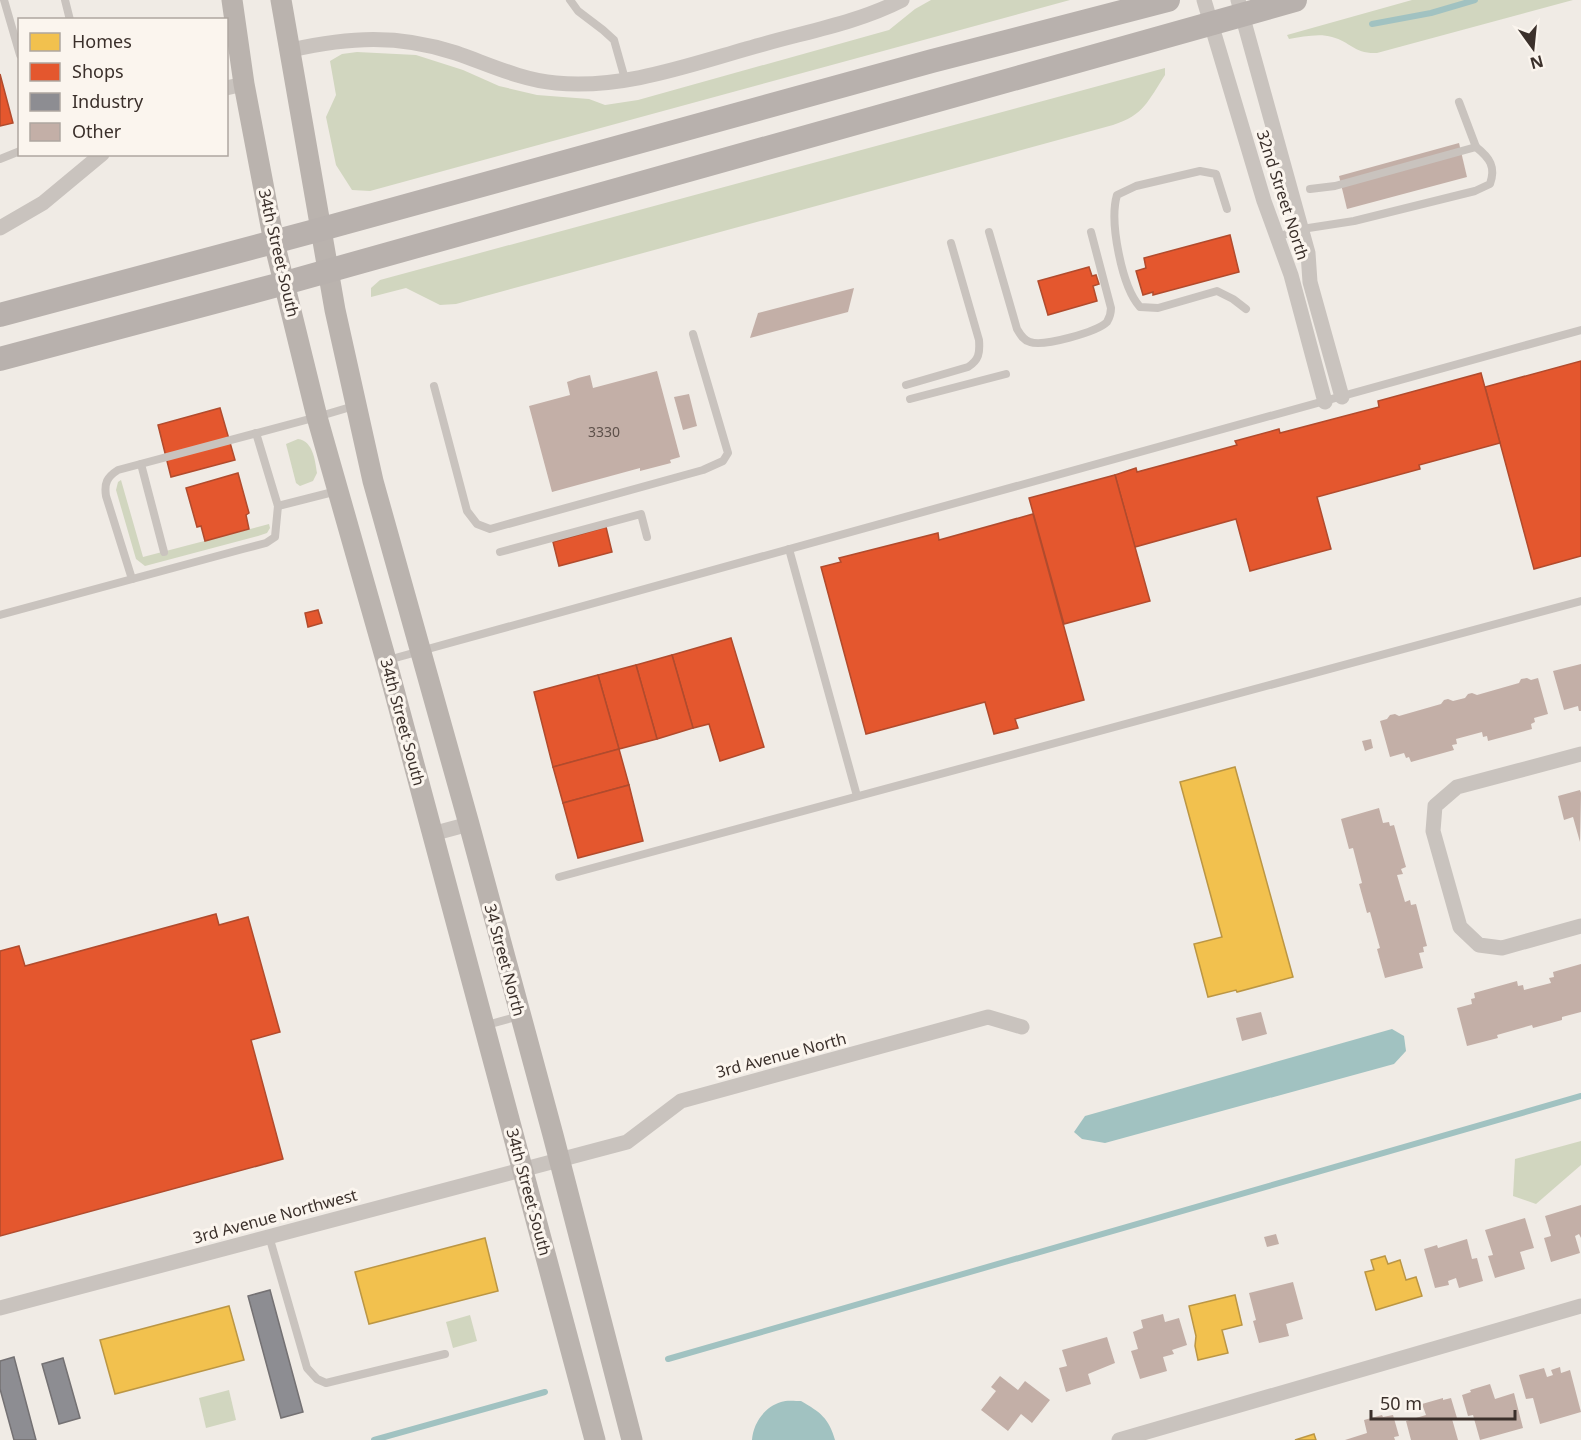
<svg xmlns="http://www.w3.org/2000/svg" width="1581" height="1440" font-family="'Noto Sans',sans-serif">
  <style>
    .green { fill: #d1d6bf }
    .water { fill: #a1c2c1 }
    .homes { fill: #f2c14e; stroke: #bb9644; stroke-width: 1.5 }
    .shops { fill: #e4572e; stroke: #b14b2d; stroke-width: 1.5 }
    .industry { fill: #8d8d92; stroke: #747173; stroke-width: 1.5 }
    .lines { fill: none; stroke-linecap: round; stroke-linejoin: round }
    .stream { stroke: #a1c2c1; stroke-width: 6 }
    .building { fill: #c3afa7 }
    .service { stroke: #c9c3be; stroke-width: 8 }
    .minor { stroke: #c9c3be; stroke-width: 15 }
    .secondary { stroke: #bab3ae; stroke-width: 21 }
    .primary { stroke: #b8b1ad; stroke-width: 24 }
    .labels { text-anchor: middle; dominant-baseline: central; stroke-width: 6; stroke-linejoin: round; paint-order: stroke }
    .number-label { font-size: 14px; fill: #5d504a }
    .street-label { font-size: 16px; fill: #3b302b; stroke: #fbf5ee }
  </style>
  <rect width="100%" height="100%" fill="#f0ebe5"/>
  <g class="green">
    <polygon points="931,0 1070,0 370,191 352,190 336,165 326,117 336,95 330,61 342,54 357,52 416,55 463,70 499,86 537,95 589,99 605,105 638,100 889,30 915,9"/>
    <path d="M 1412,0 L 1573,0 L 1377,53 C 1354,54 1351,42 1332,37 C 1319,33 1302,37 1289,39 L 1287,35 Z"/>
    <path d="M 1165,68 L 1165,75 C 1148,101 1144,115 1113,125 L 456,304 L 440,305 L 406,288 L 371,297 L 371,288 L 380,280 L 391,277 Z"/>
    <path d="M 298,439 C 313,441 315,460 317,473 L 313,481 L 300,486 L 296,483 L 286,444 Z"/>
    <polygon points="121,480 143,557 269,524 270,528 267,533 258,536 145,566 136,559 116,490 118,482"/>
    <polygon points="1581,1141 1581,1165 1536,1204 1513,1196 1515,1159"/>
    <polygon points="470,1315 477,1341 453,1348 446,1322"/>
    <polygon points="229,1390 236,1420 206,1428 199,1398"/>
  </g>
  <g class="water">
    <polygon points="1392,1029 1404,1036 1406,1051 1394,1064 1105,1143 1082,1139 1074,1132 1085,1116"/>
    <path d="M 801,1401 C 820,1412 829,1418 835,1440 L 752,1440 C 753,1424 764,1407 781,1402 C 786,1400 795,1401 801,1401 Z"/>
  </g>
  <g class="homes">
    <polygon points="1235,767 1293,977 1237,992 1236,990 1208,997 1194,944 1222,937 1180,782"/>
    <polygon points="485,1238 498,1291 369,1324 355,1272"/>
    <polygon points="1385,1256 1388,1264 1400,1260 1406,1280 1416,1277 1422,1296 1376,1310 1365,1272 1374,1270 1371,1260"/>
    <polygon points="1235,1295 1242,1325 1222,1330 1228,1353 1198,1360 1195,1346 1196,1336 1189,1306"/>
    <polygon points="229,1306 244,1360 115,1394 100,1340"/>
    <polygon points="1314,1434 1316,1440 1295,1440"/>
  </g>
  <g class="shops">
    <polygon points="0,74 13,123 0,126"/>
    <polygon points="1230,235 1239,272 1153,295 1153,292 1143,295 1136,271 1146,268 1144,258"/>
    <polygon points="1089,267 1092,276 1096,275 1099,284 1093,286 1097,301 1048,315 1038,281"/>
    <polygon points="1581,361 1581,556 1534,569 1485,387"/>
    <polygon points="1481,373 1500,443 1419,465 1420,469 1317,497 1331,549 1250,571 1236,519 1135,547 1115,475 1136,468 1137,472 1237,445 1235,441 1279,429 1280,433 1379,407 1378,401"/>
    <polygon points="220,408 235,460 171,477 158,425"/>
    <polygon points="238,473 249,513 246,515 249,529 205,541 201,526 197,527 186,488"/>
    <polygon points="1115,475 1150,601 1064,624 1029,498"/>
    <polygon points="1033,514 1084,700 1015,719 1018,728 994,734 985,702 866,734 821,567 841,562 839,558 938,533 939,540"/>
    <polygon points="606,527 612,552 559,566 553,542"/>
    <polygon points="318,610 322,623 308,627 305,613"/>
    <polygon points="731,638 764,747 720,761 709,724 693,728 672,655"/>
    <polygon points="672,655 693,728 657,739 636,665"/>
    <polygon points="636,665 657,739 619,749 598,675"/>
    <polygon points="598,675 619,749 553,767 534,692"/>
    <polygon points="619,749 629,785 563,803 553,767"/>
    <polygon points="629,785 643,841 578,858 563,803"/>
    <polygon points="216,914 219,925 248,917 280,1032 251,1040 283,1159 0,1236 0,951 19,946 25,966"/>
  </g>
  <g class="industry">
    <polygon points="270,1290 303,1412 281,1418 248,1296"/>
    <polygon points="14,1357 36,1440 14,1440 0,1389 0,1361"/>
    <polygon points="63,1358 80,1418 59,1424 42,1364"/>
  </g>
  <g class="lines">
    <g class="stream">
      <polyline points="1372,24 1431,13 1475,0"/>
      <polyline points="668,1359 1581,1096"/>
      <polyline points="374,1440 545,1392"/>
    </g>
  </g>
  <g class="building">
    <polygon points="1459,143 1467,177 1347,209 1339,176"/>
    <polygon points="854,288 848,312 750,338 758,313"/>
    <polygon points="657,371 680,457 670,460 671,463 640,471 640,468 552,492 529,406 570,395 567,382 578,378 590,375 593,388"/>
    <polygon points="689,394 697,426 683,430 674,397"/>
    <polygon points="1581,664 1581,711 1579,711 1578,706 1564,710 1553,671"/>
    <polygon points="1527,678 1531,680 1538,678 1548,714 1534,718 1535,722 1531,724 1532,729 1488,741 1487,736 1483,737 1482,732 1456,739 1457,744 1452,745 1454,750 1411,762 1409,757 1406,758 1404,753 1390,757 1380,721 1387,719 1390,715 1395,714 1399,716 1441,704 1444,700 1448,699 1453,701 1465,698 1468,694 1472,693 1477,695 1519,683 1521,679"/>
    <polygon points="1371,739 1373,748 1365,751 1362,741"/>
    <polygon points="1580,790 1581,793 1580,842 1573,817 1564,820 1558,796"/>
    <polygon points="1379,808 1383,823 1389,822 1390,826 1394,825 1406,867 1401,869 1403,874 1397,875 1405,902 1410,900 1411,905 1416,904 1427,946 1423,947 1424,952 1419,953 1423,968 1385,978 1377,949 1380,948 1370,912 1367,913 1359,884 1362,883 1353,848 1349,849 1341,819"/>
    <polygon points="1581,964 1581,1012 1562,1017 1562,1020 1533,1028 1532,1025 1497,1035 1498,1038 1467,1046 1457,1008 1472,1004 1471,999 1475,998 1474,993 1517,981 1518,986 1523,985 1524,990 1551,983 1549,978 1554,977 1553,972"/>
    <polygon points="1261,1012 1267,1034 1242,1041 1236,1018"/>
    <polygon points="1581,1205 1581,1238 1579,1234 1575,1236 1580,1253 1551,1262 1544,1238 1551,1236 1545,1216"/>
    <polygon points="1525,1218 1534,1248 1520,1252 1525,1269 1495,1278 1488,1256 1493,1255 1485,1230"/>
    <polygon points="1276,1234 1279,1244 1267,1247 1264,1237"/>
    <polygon points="1467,1239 1472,1259 1477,1258 1483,1281 1459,1288 1456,1278 1448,1281 1449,1285 1435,1288 1424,1249 1437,1245 1438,1248"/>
    <polygon points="1293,1282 1303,1319 1286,1324 1289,1336 1259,1343 1253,1321 1256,1320 1249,1293"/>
    <polygon points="1163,1314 1165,1322 1179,1318 1187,1345 1172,1350 1174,1354 1163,1357 1167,1371 1140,1379 1131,1351 1138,1349 1133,1332 1143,1328 1141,1320"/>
    <polygon points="1107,1337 1115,1363 1088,1374 1091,1384 1066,1392 1059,1368 1067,1366 1062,1350"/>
    <polygon points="1560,1367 1561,1373 1570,1370 1581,1412 1540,1424 1533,1398 1526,1399 1519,1375 1544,1368 1547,1377 1553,1375 1551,1370"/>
    <polygon points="1000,1376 1018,1390 1025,1381 1050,1400 1032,1423 1021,1414 1008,1431 981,1410 996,1391 991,1387"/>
    <polygon points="1490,1384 1495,1399 1514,1393 1523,1428 1480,1440 1473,1415 1468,1416 1462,1395 1471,1392 1470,1390"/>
    <polygon points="1443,1398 1443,1400 1451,1398 1457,1418 1452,1419 1458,1440 1411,1440 1406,1421 1426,1415 1422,1404"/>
    <polygon points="1382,1415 1383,1417 1393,1415 1399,1436 1394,1437 1395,1440 1345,1440 1367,1433 1364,1420"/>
  </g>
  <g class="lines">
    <g class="service">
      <polyline points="4,0 20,55"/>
      <polyline points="65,0 70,20"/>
      <polyline points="570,0 578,11 603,30 614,40 625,79"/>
      <polyline points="1459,102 1476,147"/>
      <polyline points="0,159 20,151"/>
      <path d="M 1227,209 L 1216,174 L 1200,171 L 1136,186 L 1117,195 C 1109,222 1122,287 1140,307 L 1158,308 L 1217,291 L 1233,299 L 1246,309"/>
      <path d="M 989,232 L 1017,329 C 1020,334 1023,340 1030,342 C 1043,347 1097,332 1107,322 C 1110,317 1111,313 1111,308 L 1091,232"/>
      <path d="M 1277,237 L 1302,229 L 1354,221 L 1475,191 L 1490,184 C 1496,167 1490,158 1476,147 L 1335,186 L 1310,189"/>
      <path d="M 906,385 L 968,367 C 979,360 980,353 979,340 L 951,243"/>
      <polyline points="434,386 467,511 477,524 490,529 703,470 723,461 728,453 693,334"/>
      <polyline points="910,399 1006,374"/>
      <polyline points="141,464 164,552"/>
      <polyline points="278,506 337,491"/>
      <polyline points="789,549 857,796"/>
      <polyline points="500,552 641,514 647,537"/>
      <path d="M 132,579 L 106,496 C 104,483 107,477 118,470 L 317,417 L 354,406"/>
      <polyline points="0,615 243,549 266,543 275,537 278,506 256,433"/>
      <polyline points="388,660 1581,330"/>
      <polyline points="559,877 1581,601"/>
      <polyline points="487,1025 519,1016"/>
      <polyline points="269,1236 307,1368 317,1379 326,1383 445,1354"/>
    </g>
    <g class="minor">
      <polyline points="1204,0 1264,201 1291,275 1325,402"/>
      <polyline points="1238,0 1308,253 1310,282 1342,397"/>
      <path d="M 291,50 C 349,37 398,34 456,53 C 488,64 521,80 556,83 C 626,90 697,62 764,44 C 810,31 859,22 902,0"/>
      <polyline points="226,88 244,84"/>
      <polyline points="0,228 43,203 102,154"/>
      <polyline points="1581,754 1457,787 1435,806 1433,831 1460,927 1479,945 1502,948 1581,926"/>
      <polyline points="432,834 469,824"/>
      <polyline points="0,1308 627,1142 681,1101 988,1017 1022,1027"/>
      <polyline points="1119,1440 1581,1306"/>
    </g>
    <g class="secondary">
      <polyline points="232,0 244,84 274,242 317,417 386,660 595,1440"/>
      <polyline points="281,0 335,310 373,481 469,824 553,1135 632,1440"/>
    </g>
    <g class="primary">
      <polyline points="0,315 322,229 932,61 1168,0"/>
      <polyline points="0,359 285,283 1295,0"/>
    </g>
  </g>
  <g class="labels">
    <g class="number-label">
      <text x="604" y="431">3330</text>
    </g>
    <g class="street-label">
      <text transform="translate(1283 195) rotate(72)">32nd Street North</text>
      <text transform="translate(279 253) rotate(77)">34th Street South</text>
      <text transform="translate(403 722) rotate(75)">34th Street South</text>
      <text transform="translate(505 960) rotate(75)">34 Street North</text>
      <text transform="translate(781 1055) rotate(-15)">3rd Avenue North</text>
      <text transform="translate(529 1192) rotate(75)">34th Street South</text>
      <text transform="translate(275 1216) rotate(-15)">3rd Avenue Northwest</text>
    </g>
  </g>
  <rect x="18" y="18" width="210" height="138" fill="#fbf5ee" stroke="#aea6a0" stroke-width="1.5"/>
  <rect x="30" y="33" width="30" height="18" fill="#f2c14e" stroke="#aea6a0" stroke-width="1.5"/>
  <text x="72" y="48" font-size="18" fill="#3b302b">Homes</text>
  <rect x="30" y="63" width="30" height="18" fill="#e4572e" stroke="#aea6a0" stroke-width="1.5"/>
  <text x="72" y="78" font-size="18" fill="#3b302b">Shops</text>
  <rect x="30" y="93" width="30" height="18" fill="#8d8d92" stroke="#aea6a0" stroke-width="1.5"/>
  <text x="72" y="108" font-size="18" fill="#3b302b">Industry</text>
  <rect x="30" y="123" width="30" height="18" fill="#c3afa7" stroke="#aea6a0" stroke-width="1.5"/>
  <text x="72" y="138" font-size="18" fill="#3b302b">Other</text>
  <g transform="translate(1533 48) rotate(165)" stroke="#fbf5ee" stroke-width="4.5" paint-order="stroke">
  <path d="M0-4.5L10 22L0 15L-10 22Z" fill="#3b302b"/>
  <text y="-9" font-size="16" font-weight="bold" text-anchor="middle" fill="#3b302b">N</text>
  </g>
  <path d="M1371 1410v9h144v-9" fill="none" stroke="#3b302b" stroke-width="3"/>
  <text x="1380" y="1410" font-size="18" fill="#3b302b" stroke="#fbf5ee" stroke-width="4.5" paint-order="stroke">50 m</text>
</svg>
